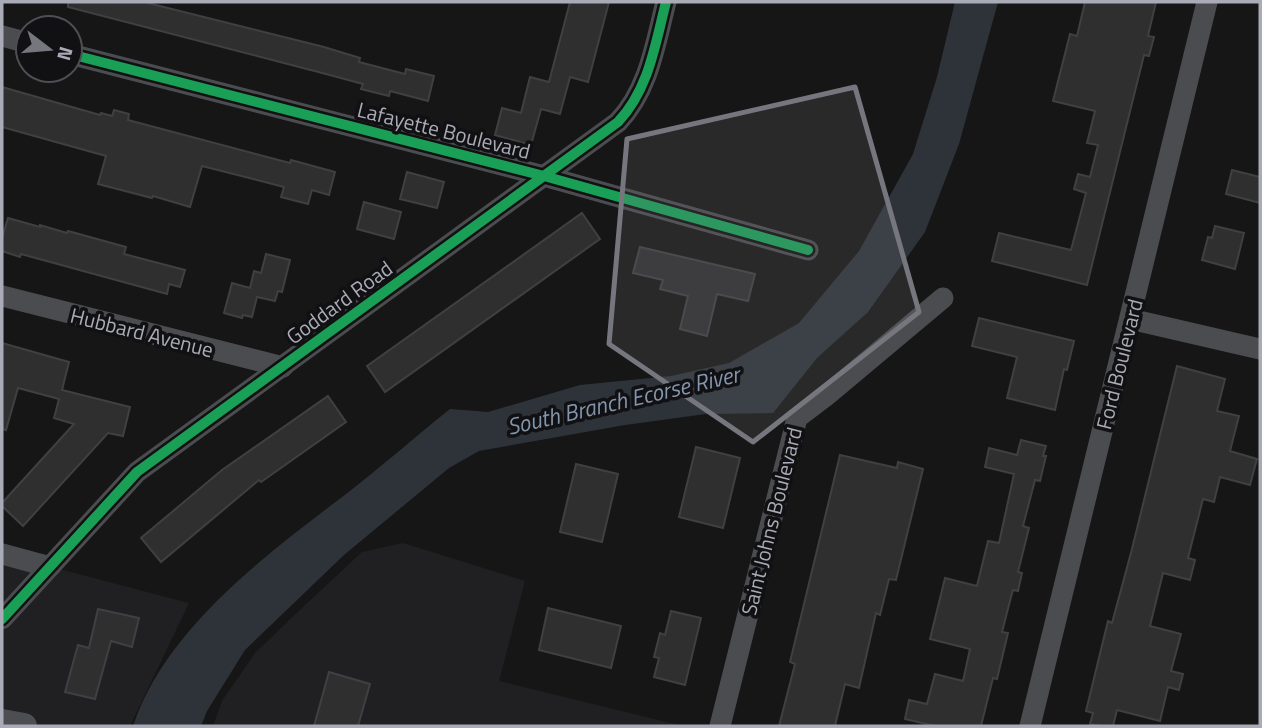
<svg xmlns="http://www.w3.org/2000/svg" width="1262" height="728" font-family="'Titillium Web',sans-serif">
  <style>
    .built { fill: #202022 }
    .water { fill: #2e333a }
    .building { fill: #2f2f30; stroke: #3f4042; stroke-width: 2 }
    .lines { fill: none; stroke-linecap: round; stroke-linejoin: round }
    .minor { stroke: #4b4c4f; stroke-width: 21 }
    .major { stroke: #4d4e51; stroke-width: 26 }
    .cycleway-casing { stroke: #111012; stroke-width: 15 }
    .cycleway { stroke: #1a9f57; stroke-width: 10 }
    .marked { fill: #76777e; fill-opacity: 0.2; stroke: #76777e; stroke-width: 5; stroke-linejoin: round }
    .labels { text-anchor: middle; dominant-baseline: central; stroke-width: 7; stroke-linejoin: round; paint-order: stroke }
    .street-label { font-size: 21px; fill: #a9abb6; stroke: #111012 }
    .water-label { font-size: 23px; font-style: italic; fill: #8394ad; stroke: #111012 }
  </style>
  <rect width="100%" height="100%" fill="#161616"/>
  <g class="built">
    <polygon points="403,543 525,581 499,681 683,726 213,726 222,701 255,653 305,605 362,552"/>
    <polygon points="2,554 189,603 130,726 24,726 2,722"/>
  </g>
  <path class="water" d="M 955,2 L 998,2 L 959,144 L 925,232 L 868,312 L 817,358 L 773,413 L 706,414 L 625,425 L 479,451 L 449,468 L 344,555 L 245,650 L 207,711 L 201,726 L 133,726 C 166,628 267,554 346,494 C 381,467 415,437 450,409 L 488,412 L 580,385 L 671,376 L 729,363 L 799,323 L 859,251 L 913,154 L 937,77 Z"/>
  <g class="building">
    <polygon points="68,2 144,2 324,47 360,58 359,62 405,74 406,69 434,76 428,101 390,91 389,96 361,89 363,84 326,74 68,7"/>
    <polygon points="570,2 609,2 588,82 570,77 560,114 541,109 531,145 495,135 502,108 521,113 530,77 549,82"/>
    <polygon points="1085,2 1156,2 1148,36 1154,37 1149,56 1144,55 1087,285 992,261 999,233 1071,250 1086,193 1074,189 1078,174 1090,177 1098,145 1087,143 1095,111 1053,101 1070,34 1077,36"/>
    <polygon points="2,87 100,115 101,113 112,116 114,110 129,114 128,120 290,163 291,160 335,172 329,195 312,190 308,204 281,197 284,187 202,166 190,207 153,196 152,198 98,184 106,156 2,127"/>
    <polygon points="1232,170 1260,177 1260,203 1226,194"/>
    <polygon points="407,172 444,182 437,208 400,199"/>
    <polygon points="364,202 401,212 394,239 357,229"/>
    <polygon points="582,213 600,239 385,392 367,366"/>
    <polygon points="8,218 40,227 40,225 67,233 68,231 126,247 124,254 185,270 180,287 169,284 167,294 21,254 20,257 2,251 2,238"/>
    <polygon points="1215,226 1244,233 1235,269 1202,260 1208,237 1212,238"/>
    <polygon points="640,247 755,274 748,301 717,294 707,336 680,329 688,296 660,289 663,280 633,273"/>
    <polygon points="266,254 290,260 282,292 278,291 275,301 257,297 252,317 243,315 242,318 224,313 232,283 250,288 254,271 261,273"/>
    <polygon points="979,318 1074,341 1067,370 1064,369 1055,410 1007,398 1017,357 972,346"/>
    <polygon points="2,343 69,362 62,390 130,407 123,436 108,433 23,526 2,506 2,503 74,424 54,418 59,399 18,388 6,430 2,429"/>
    <polygon points="1177,366 1225,379 1217,411 1239,416 1230,451 1257,459 1250,485 1220,477 1214,502 1203,499 1188,558 1195,560 1190,580 1163,573 1150,626 1181,634 1171,671 1183,674 1179,690 1168,687 1160,721 1117,710 1113,726 1100,726 1090,724 1093,713 1086,711 1108,621 1112,623 1132,549"/>
    <polygon points="328,396 346,422 261,482 259,480 161,562 141,538 222,470"/>
    <polygon points="1021,440 1046,446 1043,456 1046,456 1040,481 1035,480 1023,526 1029,528 1018,572 1022,573 1018,591 1013,590 1011,597 1002,632 1008,633 997,679 993,678 981,726 935,726 905,719 909,700 927,704 935,674 963,681 970,649 930,639 945,578 977,586 988,541 999,543 1014,474 985,467 989,448 1017,455"/>
    <polygon points="696,447 740,458 723,528 679,517"/>
    <polygon points="840,455 897,468 898,462 923,469 896,580 889,579 880,615 876,613 859,688 845,684 835,726 779,726 795,664 790,662"/>
    <polygon points="576,464 618,474 602,542 560,532"/>
    <polygon points="548,608 621,626 611,668 539,650"/>
    <polygon points="98,609 139,618 132,647 111,641 95,699 65,692 78,645 89,648"/>
    <polygon points="671,611 701,618 685,685 654,677 659,658 654,657 660,633 665,635"/>
    <polygon points="329,672 370,684 358,726 314,726"/>
  </g>
  <g class="lines">
    <g class="minor">
      <polyline points="2,36 28,43"/>
      <polyline points="70,54 544,176 808,250"/>
      <polyline points="2,296 283,367"/>
      <polyline points="1130,319 1260,349"/>
      <polyline points="2,554 50,567"/>
      <path d="M 2,619 L 137,472 L 618,122 C 649,89 655,45 666,2"/>
      <polyline points="720,726 797,418 826,396 943,298"/>
      <polyline points="1030,726 1207,2"/>
    </g>
    <polyline class="major" points="2,722 24,726"/>
    <g class="cycleway-casing">
      <g id="cycleway">
        <polyline points="70,54 544,176 808,250"/>
        <path d="M 2,619 L 137,472 L 618,122 C 649,89 655,45 666,2"/>
      </g>
    </g>
    <use href="#cycleway" class="cycleway"/>
  </g>
  <path class="marked" d="M 855,87 L 919,312 L 753,442 L 609,344 L 627,139 Z"/>
  <g class="labels">
    <g class="street-label">
      <text transform="translate(444 130) rotate(14)">Lafayette Boulevard</text>
      <text transform="translate(339 302) rotate(-36)">Goddard Road</text>
      <text transform="translate(142 332) rotate(14)">Hubbard Avenue</text>
      <text transform="translate(1119 364) rotate(-76)">Ford Boulevard</text>
      <text transform="translate(771 521) rotate(-76)">Saint Johns Boulevard</text>
    </g>
    <g class="water-label">
      <text transform="translate(623 400) rotate(-13)">South Branch Ecorse River</text>
    </g>
  </g>
  <rect width="1262" height="728" fill="none" stroke="#a9abb6" stroke-width="7"/>
  <g transform="translate(49 49) rotate(106)"><circle r="33" fill="#111012" stroke="#4e4e54" stroke-width="2"/>
  <path d="M0-5L12 26L0 18L-12 26Z" fill="#76777e"/>
  <text y="-10" font-size="19" font-weight="bold" text-anchor="middle" fill="#a9abb6">N</text>
  </g>
</svg>
